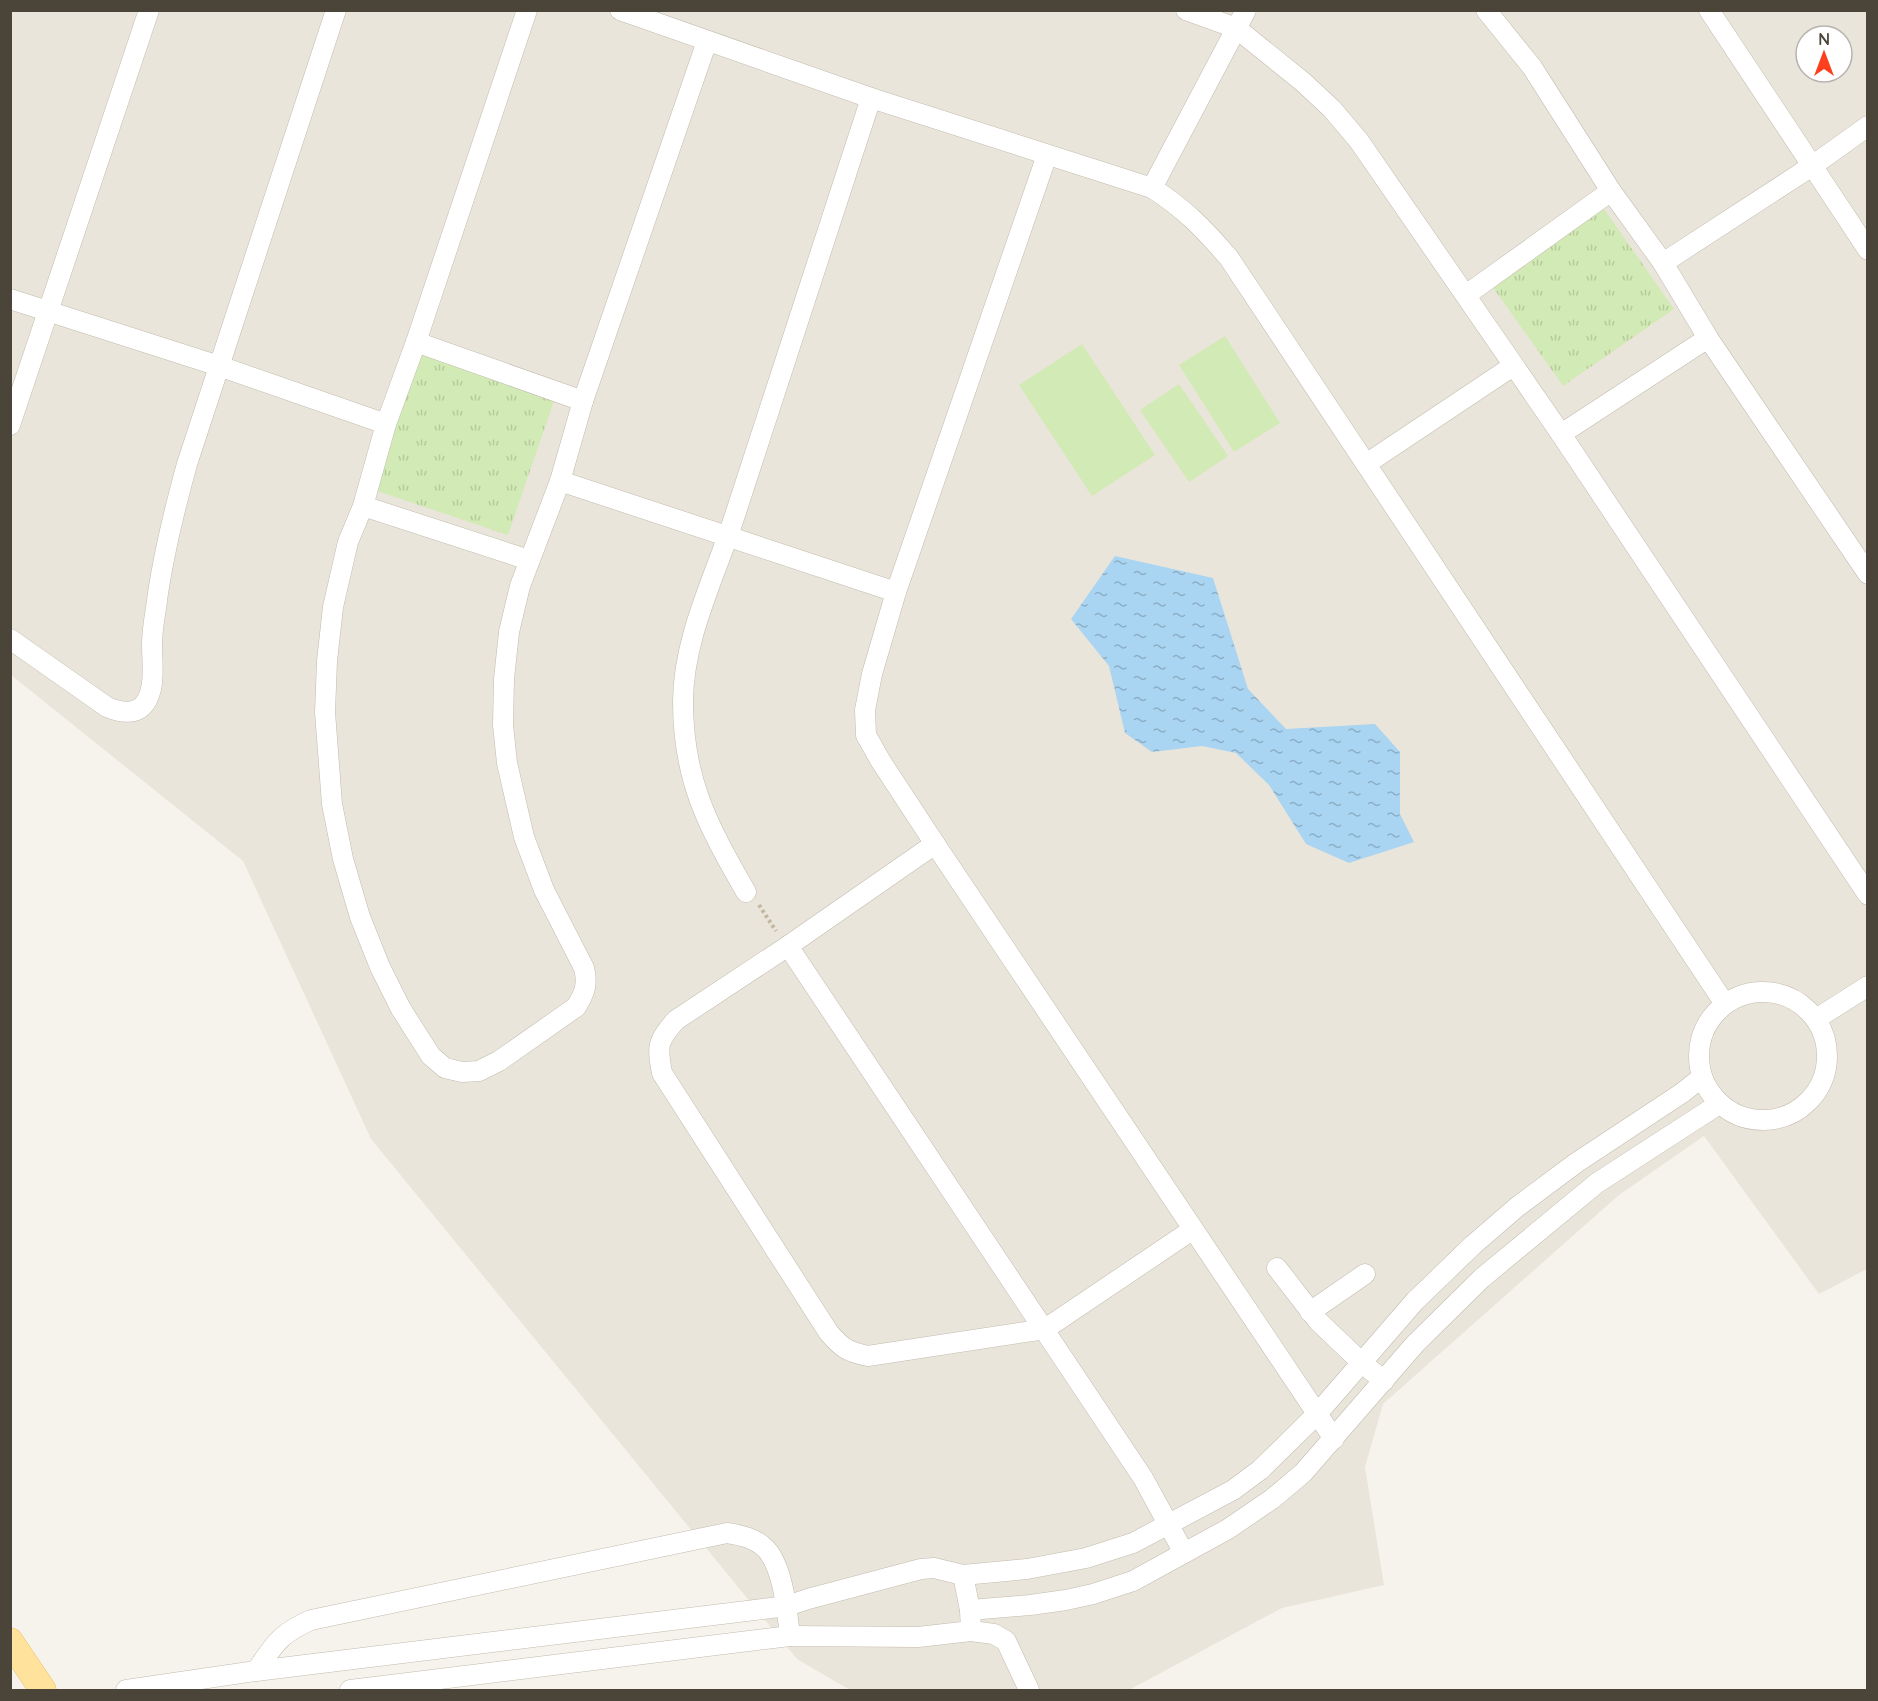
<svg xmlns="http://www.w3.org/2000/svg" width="1878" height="1701" font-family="Quicksand,sans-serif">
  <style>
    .residential { fill: #eae5da; fill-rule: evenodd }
    .park { fill: url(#park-tufts) }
    .garden { fill: #d2eab5 }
    .water { fill: url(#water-ripples) }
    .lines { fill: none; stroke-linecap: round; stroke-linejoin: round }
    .minor-casing { stroke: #c2bbae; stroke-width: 21 }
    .major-casing { stroke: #e6c16a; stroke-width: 27 }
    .path { stroke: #c4b79f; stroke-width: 4; stroke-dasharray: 3 3; stroke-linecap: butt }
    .minor { stroke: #fff; stroke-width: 20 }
    .major { stroke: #ffe39c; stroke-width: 26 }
  </style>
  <defs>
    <pattern id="park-tufts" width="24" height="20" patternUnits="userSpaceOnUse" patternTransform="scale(1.5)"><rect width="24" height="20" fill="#d2eab5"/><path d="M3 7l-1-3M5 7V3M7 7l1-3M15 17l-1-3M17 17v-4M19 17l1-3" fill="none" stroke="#b6ca9c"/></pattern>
    <pattern id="water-ripples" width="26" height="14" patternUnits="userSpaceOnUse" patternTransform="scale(1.5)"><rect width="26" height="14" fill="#a9d4f2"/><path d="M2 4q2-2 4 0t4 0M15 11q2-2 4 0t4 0" fill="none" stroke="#8caec5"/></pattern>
  </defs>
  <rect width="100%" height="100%" fill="#f6f3ec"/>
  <path class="residential" d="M 10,11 L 1867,11 L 1867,1269 L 1819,1294 L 1704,1136 L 1619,1195 L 1383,1404 L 1365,1467 L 1384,1585 L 1282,1608 L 1129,1690 L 850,1690 L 797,1659 L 371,1139 L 243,861 L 11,675 ZM 1806,36 L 1842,36 L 1842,72 L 1806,72 Z"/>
  <g class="park">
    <polygon points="1604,209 1674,309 1563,386 1492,286"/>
    <polygon points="413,349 555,398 508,535 368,488"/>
  </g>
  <g class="garden">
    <polygon points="1225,336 1280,423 1234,452 1179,365"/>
    <polygon points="1082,344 1155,455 1092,496 1019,385"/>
    <polygon points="1179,384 1228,456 1189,482 1140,410"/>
  </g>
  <polygon class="water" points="1115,556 1213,578 1248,689 1286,729 1375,724 1400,752 1400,814 1414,842 1349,863 1306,844 1269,785 1236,753 1202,746 1152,752 1125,733 1109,666 1071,619"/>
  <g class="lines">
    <g class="minor-casing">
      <g id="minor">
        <path d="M 527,10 L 416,342 L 386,424 L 363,506 L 348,542 L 333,607 L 327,661 L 325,712 L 332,804 L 343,859 L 360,917 L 380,967 L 401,1009 L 431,1056 L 445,1068 L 462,1072 L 479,1071 L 499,1061 L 576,1007 C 585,993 588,984 584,968 L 544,890 L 524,837 L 507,763 L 503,725 L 504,679 L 509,632 L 520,586 L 560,481 L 583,401 L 707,41"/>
        <path d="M 620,10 L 871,98 L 1152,188 C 1185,209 1204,229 1229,258 L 1725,1004"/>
        <polyline points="1186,10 1236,28 1303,82 1332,109 1359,141 1561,434 1868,895"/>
        <polyline points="1486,10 1532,67 1611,191 1663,263 1708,338 1868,574"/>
        <polyline points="1709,10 1868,250"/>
        <polyline points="1047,155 896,592 872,674 865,710 866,735 880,760 935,844 1334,1439"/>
        <polyline points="1152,188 1246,10"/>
        <polyline points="1663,263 1812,166 1868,126"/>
        <polyline points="1466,295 1611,191"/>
        <polyline points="10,299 219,366 386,424"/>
        <polyline points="416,342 583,401"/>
        <polyline points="10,425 149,10"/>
        <polyline points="1561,434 1708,338"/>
        <polyline points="1366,464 1513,366"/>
        <polyline points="560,481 896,592"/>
        <polyline points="363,506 529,560"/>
        <path d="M 10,639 L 107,707 C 119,712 136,716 145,703 C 156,688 152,663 152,645 C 152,632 154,620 156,608 C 162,559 174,511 187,464 L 336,10"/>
        <path d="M 935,844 L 788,946 L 676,1020 C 657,1041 657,1046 662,1073 L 829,1333 C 842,1348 848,1352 868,1356 L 1045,1329 L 1192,1230"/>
        <path d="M 746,892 C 708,826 683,780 683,702 C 683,637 716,575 735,515 C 781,376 826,237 871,98"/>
        <polyline points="788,946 1143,1478 1184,1553"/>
        <circle cx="1763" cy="1056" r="64"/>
        <polyline points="1816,1019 1868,986"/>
        <polyline points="1277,1268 1318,1321 1361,1362 1384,1381"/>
        <polyline points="1310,1312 1365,1274"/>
        <polyline points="970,1610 1030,1605 1066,1600 1093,1594 1133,1581 1228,1529 1272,1499 1303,1473 1415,1344 1482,1278 1597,1183 1719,1104"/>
        <polyline points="971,1631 994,1634 1006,1641 1029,1690"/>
        <path d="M 256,1671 C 275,1644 279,1634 311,1620 L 727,1533 C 741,1535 755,1538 766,1549 C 783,1567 787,1611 790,1636"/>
        <polyline points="126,1690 256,1671 787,1606 808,1599 921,1569 934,1568 963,1575 1027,1569 1086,1558 1133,1543 1233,1490 1260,1470 1317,1414 1415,1301 1473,1245 1517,1207 1576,1163 1682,1093 1701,1078"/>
        <polyline points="350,1690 790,1636 918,1637 971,1631 970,1610 963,1575"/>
      </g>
    </g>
    <g class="major-casing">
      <polyline id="major" points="10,1641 43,1690"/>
    </g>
    <polyline class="path" points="759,905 776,931"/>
    <use href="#minor" class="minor"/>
    <use href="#major" class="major"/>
  </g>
  <rect width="1878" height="1701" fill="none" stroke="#4b4439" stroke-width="24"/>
  <g transform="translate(1824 54)"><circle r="28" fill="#ffffff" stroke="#b7b4b0" stroke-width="1.5"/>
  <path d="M0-4.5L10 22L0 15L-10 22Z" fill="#fc3f1d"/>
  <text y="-9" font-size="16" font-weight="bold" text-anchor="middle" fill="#4b4439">N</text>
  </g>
</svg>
